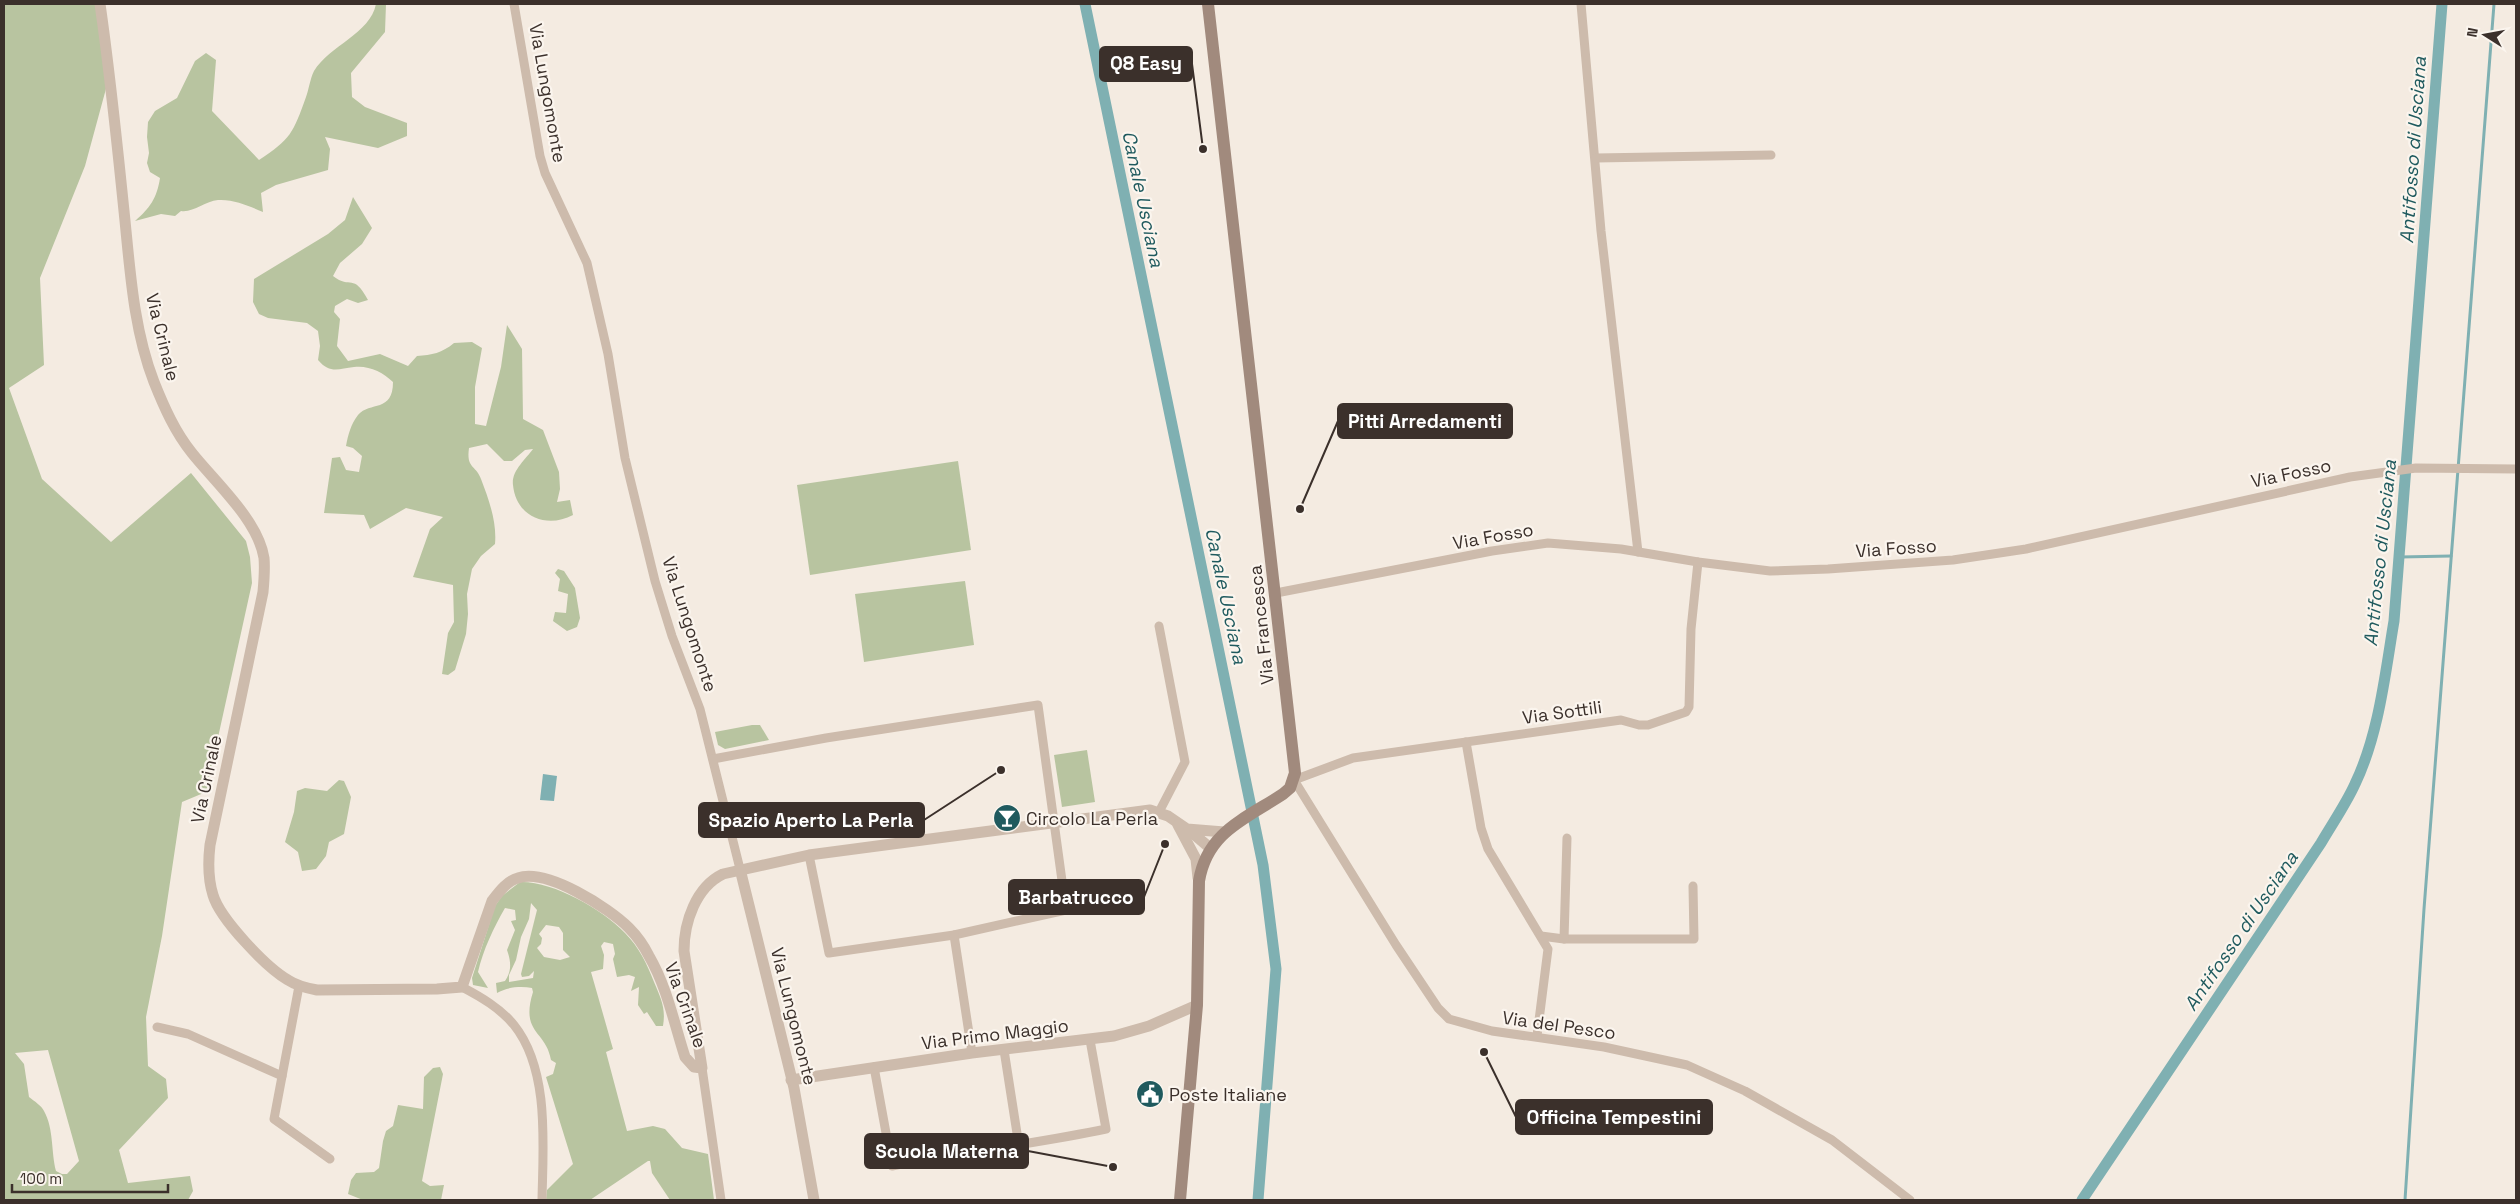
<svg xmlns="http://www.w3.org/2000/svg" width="2520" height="1204" font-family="'Space Grotesk',sans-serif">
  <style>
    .green { fill: #b8c4a0; fill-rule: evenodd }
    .water { fill: #7fb0b2 }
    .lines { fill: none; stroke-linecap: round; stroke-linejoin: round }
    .stream { stroke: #7fb0b2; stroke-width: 3 }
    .canal { stroke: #7fb0b2; stroke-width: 11 }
    .minor { stroke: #cdbbac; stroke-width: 9 }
    .tertiary { stroke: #cdbbac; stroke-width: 11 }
    .secondary { stroke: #a18a7d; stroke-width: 12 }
    .labels { text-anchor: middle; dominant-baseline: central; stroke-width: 4.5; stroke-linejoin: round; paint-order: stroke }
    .street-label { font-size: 18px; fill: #3b302b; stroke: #fbf5ee }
    .poi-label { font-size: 18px; fill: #3b302b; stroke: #fbf5ee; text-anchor: start }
    .water-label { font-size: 19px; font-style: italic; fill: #1f5a5e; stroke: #fbf5ee }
    .leader { fill: none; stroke: #3b302b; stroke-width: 2 }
    .callout-dot { fill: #3b302b; stroke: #fbf5ee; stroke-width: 2 }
    .callout { fill: #3b302b; stroke: #3b302b; stroke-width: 2 }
    .callout-label { font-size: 19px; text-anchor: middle; font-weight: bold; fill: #fff }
  </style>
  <rect width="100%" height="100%" fill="#f4ebe1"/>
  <g class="green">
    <path d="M 4,4 L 104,4 L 110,74 L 85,166 L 40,278 L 44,365 L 9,388 L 42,479 L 111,542 L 191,473 L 246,541 L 250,557 L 252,583 L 206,792 L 182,802 L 162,936 L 146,1017 L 148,1066 L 166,1079 L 168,1098 L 119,1150 L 128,1183 L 190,1176 L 193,1191 L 188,1200 L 4,1200 ZM 48,1050 L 79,1161 L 67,1174 L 62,1174 L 56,1171 C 51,1152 54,1129 44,1111 C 42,1106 34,1101 29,1097 L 24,1064 L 15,1053 Z"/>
    <path d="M 376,4 L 386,4 L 385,32 L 351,73 L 352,97 L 365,107 L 407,123 L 407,136 L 378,148 L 325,137 L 330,149 L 328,170 L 276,185 L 261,193 L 263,212 C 249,206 234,199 218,200 C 205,201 193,213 181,211 L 175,216 L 161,214 L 135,221 C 150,208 157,198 160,178 L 150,172 L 147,163 L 149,153 L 147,137 L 148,122 L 155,111 L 177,98 L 195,61 L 206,53 L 216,60 L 212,111 L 259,160 C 291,139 293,133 306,97 C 309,89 310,79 314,71 C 330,45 370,34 376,4 Z"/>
    <path d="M 353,197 L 372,228 L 362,244 L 340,263 L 333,276 C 351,290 353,272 368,300 L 358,303 L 347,299 L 335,306 L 334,312 L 340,319 L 337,346 L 348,361 L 380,354 L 408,366 L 417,356 C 432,355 442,353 454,343 L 472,342 L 482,348 L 475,387 L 475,424 L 486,426 L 501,367 L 507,325 L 522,349 L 523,419 L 543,430 L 559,472 L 560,489 L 557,502 L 570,500 L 573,515 C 547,529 516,517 513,485 C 511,471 526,459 533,449 L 525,450 L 512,461 L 504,461 L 487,444 L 469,448 C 466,469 476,465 481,479 C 489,500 497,522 495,544 L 481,556 L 472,569 L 467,594 L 468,614 L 466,634 L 455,670 L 448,675 L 442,674 L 448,633 L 454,622 L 453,585 L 413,577 L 430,529 L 443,517 L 406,508 L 370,529 L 364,515 L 324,513 L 332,458 L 340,457 L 346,470 L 359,472 L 362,456 L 353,448 L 346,446 C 348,435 351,424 358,415 C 370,401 393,413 393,382 C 383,372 368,365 354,367 C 338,369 330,374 318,360 L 320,346 L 318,331 L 307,323 L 268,318 L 259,314 L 253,302 L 254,279 L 328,234 L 345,220 Z"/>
    <polygon points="958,461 971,550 810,575 797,485"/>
    <polygon points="558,569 564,571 575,588 580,618 577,627 567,631 553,621 555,612 566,613 568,594 558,591 560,579 555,573"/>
    <polygon points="965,581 974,645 864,662 855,594"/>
    <polygon points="752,725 760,725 769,740 725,749 718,745 715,732"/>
    <polygon points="1087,750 1095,802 1062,807 1054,755"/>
    <polygon points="339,780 344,781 351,797 344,834 329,842 326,856 316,869 302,871 298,852 285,842 294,812 297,791 305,788 327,791"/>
    <path d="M 520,882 C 553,881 602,909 625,933 C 639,947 647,964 654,982 C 661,999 666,1008 663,1026 L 656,1026 L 647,1012 L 644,1014 L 638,1005 L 639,987 L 631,991 L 635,977 L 629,975 L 617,977 L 613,959 L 615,954 L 613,944 L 604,942 L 601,946 L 604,955 L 603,969 L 591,972 L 613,1049 L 606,1052 L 627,1131 L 653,1126 L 665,1129 L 682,1148 L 708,1154 L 714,1200 L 670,1200 L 652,1173 L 650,1161 L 648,1161 L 590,1200 L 546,1200 L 547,1190 L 573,1164 L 546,1077 L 553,1074 L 556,1063 L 551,1060 C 546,1030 520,1034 533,992 L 532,988 C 521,986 507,987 497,993 L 496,983 L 505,981 C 512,971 511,961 507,950 L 515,930 L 511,921 L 516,920 L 515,910 L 505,908 C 494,927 483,950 478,972 L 488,988 L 473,985 L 472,978 L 495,906 L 502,896 ZM 531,903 L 537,910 L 521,974 L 522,977 L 529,976 L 534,971 L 533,978 L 509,982 L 509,975 L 516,960 L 521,937 L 529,919 ZM 546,925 L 559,927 L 563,933 L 563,950 L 570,957 L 560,960 L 544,957 L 537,948 L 541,944 L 542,938 L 539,934 Z"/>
    <polygon points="440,1067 443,1074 422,1181 430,1186 444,1185 441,1200 363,1200 348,1194 351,1180 356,1173 374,1172 379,1168 383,1141 386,1131 393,1126 398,1105 423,1109 424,1077 433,1068"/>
  </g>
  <polygon class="water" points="543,774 557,776 554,801 540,800"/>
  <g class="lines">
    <g class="stream">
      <polyline points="2400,557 2451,556"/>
      <polyline points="2405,1200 2424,909 2494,4"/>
    </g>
    <g class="canal">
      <polyline points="1085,4 1263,865 1276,969 1258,1200"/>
      <path d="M 2082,1200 L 2321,843 C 2332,824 2346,804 2355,784 C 2379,734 2385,674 2394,621 L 2442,4"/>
    </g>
    <g class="minor">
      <polyline points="514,4 540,156 545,173 587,263 608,354 625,458 655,581 672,636 700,709 740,869"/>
      <polyline points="1581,4 1601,231 1638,552"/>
      <polyline points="1596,158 1771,155"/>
      <polyline points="1698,562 1691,629 1689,707 1686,712 1648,725 1639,725 1621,720 1353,758 1294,780 1396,945 1438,1008 1449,1019 1492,1031 1604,1047 1687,1065 1745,1091 1832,1140 1910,1200"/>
      <polyline points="1276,593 1492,551 1548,543 1621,549 1698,562 1770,571 1828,569 1953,560 2026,549 2350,477 2416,468 2516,469"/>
      <polyline points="1466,742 1481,828 1488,849 1548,949 1537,1036"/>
      <polyline points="713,759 826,738 1038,705 1066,910 954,935 829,953 809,855"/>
      <polyline points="1159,812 1185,762 1159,626"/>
      <polyline points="954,935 972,1053"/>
      <polyline points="1541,936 1564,939 1694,939 1693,886"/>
      <polyline points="1564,939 1567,838"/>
      <polyline points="299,986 274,1119 330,1159"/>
      <path d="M 462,987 C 481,997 500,1008 514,1025 C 550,1070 543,1146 542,1200"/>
      <polyline points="157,1027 188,1034 282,1076"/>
      <polyline points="1004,1050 1019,1146"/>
      <path d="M 874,1067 L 892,1166 C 963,1152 1035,1144 1106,1129 L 1090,1040"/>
      <polyline points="702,1068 721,1200"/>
    </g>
    <g class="tertiary">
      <path d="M 100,4 C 110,73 117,142 124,211 C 130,268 133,328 154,382 C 164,407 175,432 192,453 C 215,482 258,520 264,558 C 265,569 264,581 263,592 L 210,845 C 208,862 208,879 213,895 C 220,919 266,967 288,980 C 297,986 306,988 317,990 L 437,989 L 462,987 L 492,901 C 499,892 507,881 518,878 C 547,868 609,908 629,928 C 637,936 644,946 649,956 C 667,987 674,1023 685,1057 L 694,1067 L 702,1068 L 684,951 C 684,922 696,887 723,874 L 809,855 L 1150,810 L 1168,816 L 1187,829 L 1224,832"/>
      <polyline points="1178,825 1196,859 1198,878"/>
      <polyline points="1189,830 1210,848"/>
      <polyline points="740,869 794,1088 814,1200"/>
      <polyline points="791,1080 972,1053 1114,1036 1149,1026 1197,1005"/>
    </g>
    <path class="secondary" d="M 1180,1200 L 1197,1005 L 1199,881 C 1207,832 1245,819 1283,794 L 1290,788 L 1295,773 L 1208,4"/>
  </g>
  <defs>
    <g id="bar-disc" transform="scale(1.4375)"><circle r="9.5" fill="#1f5a5e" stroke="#fbf5ee"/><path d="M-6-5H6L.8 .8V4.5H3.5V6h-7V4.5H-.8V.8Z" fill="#fff"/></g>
    <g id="civic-disc" transform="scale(1.4375)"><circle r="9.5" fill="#1f5a5e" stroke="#fbf5ee"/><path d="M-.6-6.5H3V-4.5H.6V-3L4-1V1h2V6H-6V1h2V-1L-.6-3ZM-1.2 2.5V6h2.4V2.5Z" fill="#fff"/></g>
  </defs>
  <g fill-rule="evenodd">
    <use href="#bar-disc" x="1007" y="818"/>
    <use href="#civic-disc" x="1150" y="1094"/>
  </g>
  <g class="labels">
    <g class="street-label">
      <text transform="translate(548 93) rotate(80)">Via Lungomonte</text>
      <text transform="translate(163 337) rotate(76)">Via Crinale</text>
      <text transform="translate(2291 473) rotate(-12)">Via Fosso</text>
      <text transform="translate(1493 536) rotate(-10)">Via Fosso</text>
      <text transform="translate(1896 548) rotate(-4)">Via Fosso</text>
      <text transform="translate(690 624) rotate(72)">Via Lungomonte</text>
      <text transform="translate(1261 625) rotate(-96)">Via Francesca</text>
      <text transform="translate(1562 712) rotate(-8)">Via Sottili</text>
      <text transform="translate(206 779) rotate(-78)">Via Crinale</text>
      <text transform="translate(686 1005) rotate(70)">Via Crinale</text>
      <text transform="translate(794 1016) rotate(76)">Via Lungomonte</text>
      <text transform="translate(1559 1025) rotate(8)">Via del Pesco</text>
      <text transform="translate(995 1034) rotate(-7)">Via Primo Maggio</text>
    </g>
    <g class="poi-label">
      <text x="1026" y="818">Circolo La Perla</text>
      <text x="1169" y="1094">Poste Italiane</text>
    </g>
    <g class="water-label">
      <text transform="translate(2413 150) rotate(-86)">Antifosso di Usciana</text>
      <text transform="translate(1143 199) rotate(78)">Canale Usciana</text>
      <text transform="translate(2380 553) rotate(-84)">Antifosso di Usciana</text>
      <text transform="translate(1226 596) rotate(78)">Canale Usciana</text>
      <text transform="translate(2241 931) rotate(-56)">Antifosso di Usciana</text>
    </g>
  </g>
  <path class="leader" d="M1203 149L1192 64M1300 509L1338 421M1001 770L924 820M1165 844L1144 897M1484 1052L1516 1117M1113 1167L1028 1151"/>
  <g class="callout-dot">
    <circle cx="1203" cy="149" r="5"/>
    <circle cx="1300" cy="509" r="5"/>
    <circle cx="1001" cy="770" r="5"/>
    <circle cx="1165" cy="844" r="5"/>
    <circle cx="1484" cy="1052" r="5"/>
    <circle cx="1113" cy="1167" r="5"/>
  </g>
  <g class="callout">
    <rect x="1100" y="47" width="92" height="34" rx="5"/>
    <rect x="1338" y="404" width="174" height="34" rx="5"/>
    <rect x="699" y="803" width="225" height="34" rx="5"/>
    <rect x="1009" y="880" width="135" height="34" rx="5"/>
    <rect x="1516" y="1100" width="196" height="34" rx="5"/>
    <rect x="865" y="1134" width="163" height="34" rx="5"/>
  </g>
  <g class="callout-label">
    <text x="1146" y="70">Q8 Easy</text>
    <text x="1425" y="428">Pitti Arredamenti</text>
    <text x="811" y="827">Spazio Aperto La Perla</text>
    <text x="1076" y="904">Barbatrucco</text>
    <text x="1614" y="1124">Officina Tempestini</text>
    <text x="947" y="1158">Scuola Materna</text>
  </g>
  <rect width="2520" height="1204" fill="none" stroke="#3b302b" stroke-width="10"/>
  <g transform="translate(2485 35) rotate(281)" stroke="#fbf5ee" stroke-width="4" paint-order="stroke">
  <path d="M0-4L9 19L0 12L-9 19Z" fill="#3b302b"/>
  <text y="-8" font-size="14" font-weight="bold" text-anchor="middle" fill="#3b302b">N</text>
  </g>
  <path d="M12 1184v8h156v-8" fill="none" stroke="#3b302b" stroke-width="2.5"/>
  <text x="20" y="1184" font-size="15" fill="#3b302b" stroke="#fbf5ee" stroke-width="4" paint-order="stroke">100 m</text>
</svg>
